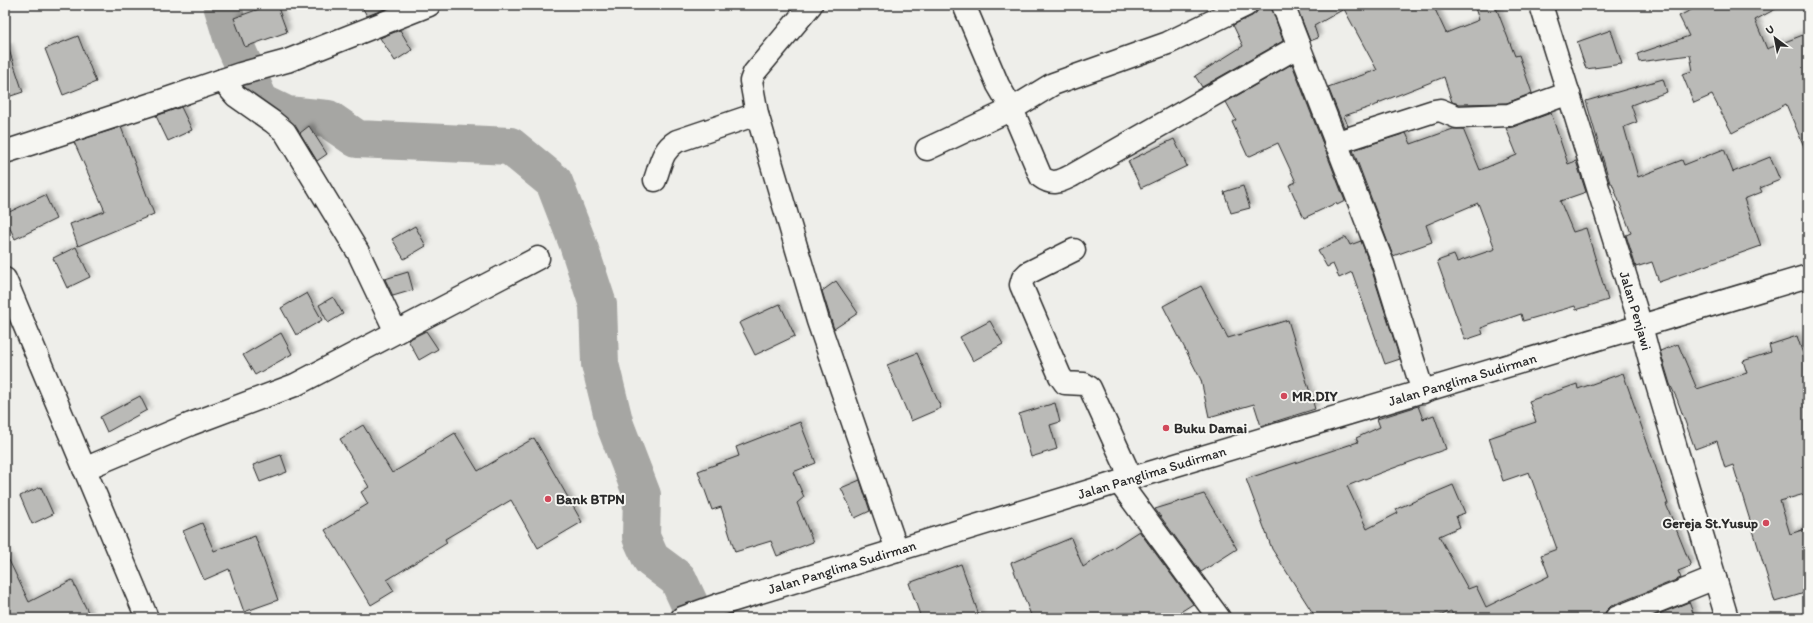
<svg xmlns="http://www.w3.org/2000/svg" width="1813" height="623" font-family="Itim,sans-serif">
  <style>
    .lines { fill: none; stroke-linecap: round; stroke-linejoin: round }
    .river { stroke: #a6a6a3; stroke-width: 38 }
    .building { fill: #babab7; stroke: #2b2b2b; filter: url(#shadow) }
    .minor-casing { stroke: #2b2b2b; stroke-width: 25 }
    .major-casing { stroke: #2b2b2b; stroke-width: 25 }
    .minor { stroke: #f6f6f2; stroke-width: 22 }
    .major { stroke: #f6f6f2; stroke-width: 22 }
    .poi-dot { fill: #d1495b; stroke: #f6f6f2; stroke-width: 1.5 }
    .labels { text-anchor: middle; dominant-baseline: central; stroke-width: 4; stroke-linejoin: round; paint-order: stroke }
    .street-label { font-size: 14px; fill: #2b2b2b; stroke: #f6f6f2 }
    .poi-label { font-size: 14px; font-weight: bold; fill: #2b2b2b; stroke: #f6f6f2; text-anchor: start }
  </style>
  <defs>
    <filter id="shadow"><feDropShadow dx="3.5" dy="-3.5" stdDeviation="2" flood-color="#0004"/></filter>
  </defs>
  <rect width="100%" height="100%" fill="#eeeeea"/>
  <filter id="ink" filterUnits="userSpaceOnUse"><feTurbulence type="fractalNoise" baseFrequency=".025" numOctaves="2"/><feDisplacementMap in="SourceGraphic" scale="8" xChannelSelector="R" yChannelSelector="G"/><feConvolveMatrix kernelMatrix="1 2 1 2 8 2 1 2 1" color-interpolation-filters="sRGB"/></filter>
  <g filter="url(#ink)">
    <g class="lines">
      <polyline class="river" points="222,5 233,41 260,102 287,115 328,119 357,139 510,146 554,182 578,244 598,305 600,364 615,425 642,495 641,537 651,559 678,579 696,618"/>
    </g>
    <g class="building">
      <polygon points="270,5 277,5 287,32 245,47 234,18"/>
      <polygon points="361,5 386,5 387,8 367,16"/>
      <polygon points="1258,5 1271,5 1283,41 1202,87 1195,76 1243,46 1233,25 1252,16 1257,12"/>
      <polygon points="1296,5 1433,5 1446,33 1479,20 1474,5 1495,5 1515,56 1519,55 1532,93 1507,103 1459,104 1452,102 1444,77 1378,103 1379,104 1344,116 1348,126 1344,127 1328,87 1377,70 1344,9 1314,26 1318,38 1310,41"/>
      <polygon points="1701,5 1783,5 1755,20 1767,49 1808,33 1808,156 1786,104 1732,133 1712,95 1694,103 1682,74 1693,71 1690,55 1639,62 1637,54 1689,36 1679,16"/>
      <polygon points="400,30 412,50 395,61 380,38"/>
      <polygon points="1611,30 1622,64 1586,69 1577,42"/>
      <polygon points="78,36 96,82 63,95 45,49"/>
      <polygon points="8,47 23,92 5,98 5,48"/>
      <polygon points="1292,64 1345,201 1337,205 1336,203 1304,218 1289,185 1296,182 1278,143 1248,157 1232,122 1236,120 1226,102"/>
      <polygon points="1663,79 1667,92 1631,105 1637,122 1624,127 1638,177 1682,160 1684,165 1724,149 1733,172 1770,157 1780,180 1760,188 1762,192 1744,199 1761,246 1659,282 1652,262 1636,267 1626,235 1631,233 1612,183 1610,183 1586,101"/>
      <polygon points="181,107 192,130 168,141 156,116"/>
      <polygon points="1551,113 1568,164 1576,161 1586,192 1560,201 1573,232 1586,228 1608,300 1576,310 1575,306 1523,321 1521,314 1481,328 1483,334 1465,340 1437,261 1454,255 1457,262 1495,249 1478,203 1426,225 1432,242 1393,256 1353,150 1406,133 1411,144 1453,129 1463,129 1480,170 1517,155 1506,128 1513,127"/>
      <polygon points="309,126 327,154 317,161 300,133"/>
      <polygon points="121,127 154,214 78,246 70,224 105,211 74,142"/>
      <polygon points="1174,139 1187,166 1141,188 1128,161"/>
      <polygon points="1243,186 1250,208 1231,213 1224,192"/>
      <polygon points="45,195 56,219 15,239 5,218 5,214"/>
      <polygon points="415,226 426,246 404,259 392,239"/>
      <polygon points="1346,237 1350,245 1361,241 1371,268 1400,359 1385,364 1352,272 1339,278 1333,264 1327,267 1318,251"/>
      <polygon points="76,247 90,277 67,288 53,258"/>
      <polygon points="408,272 413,290 393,296 385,279"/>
      <polygon points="836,281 858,313 834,329 822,291"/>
      <polygon points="1201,286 1228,338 1288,320 1315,409 1261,426 1254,404 1209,417 1201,380 1163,306"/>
      <polygon points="307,293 322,320 296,335 281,308"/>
      <polygon points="333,297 343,314 328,323 319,305"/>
      <polygon points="780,304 795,336 755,355 739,323"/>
      <polygon points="990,321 1003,344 973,361 960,337"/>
      <polygon points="426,331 438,349 419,360 408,340"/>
      <polygon points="281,333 292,354 255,375 243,355"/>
      <polygon points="1797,336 1808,369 1808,493 1780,501 1790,534 1808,528 1808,592 1775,602 1733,465 1725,468 1717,441 1695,449 1677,399 1670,384 1660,351 1678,344 1697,389 1747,373 1743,361 1771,352 1769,345"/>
      <polygon points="917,353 941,408 911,421 887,365"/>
      <polygon points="1623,373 1658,474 1668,504 1666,504 1691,566 1678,571 1681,578 1611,606 1606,611 1604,618 1454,618 1451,611 1435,618 1316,618 1272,549 1246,479 1358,442 1356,438 1380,427 1377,419 1418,406 1423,419 1434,415 1446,449 1380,473 1347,486 1367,529 1398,513 1396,509 1453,485 1465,513 1456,516 1460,527 1439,536 1468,589 1476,586 1486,607 1549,576 1541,555 1557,549 1529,472 1503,481 1489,438 1536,422 1529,401 1577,384 1578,389"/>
      <polygon points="140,396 147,410 107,432 100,417"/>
      <polygon points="1055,403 1060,422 1050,425 1057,449 1031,457 1019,414"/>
      <polygon points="800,422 816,463 793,472 804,497 797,503 813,542 777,556 771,541 735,552 721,507 712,510 698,471 739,456 736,447"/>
      <polygon points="363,425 392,473 426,453 425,451 455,433 478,471 534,438 582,522 538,548 511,500 445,539 447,543 387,580 394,591 371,605 325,530 368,504 361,492 369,487 340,439"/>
      <polygon points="281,455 287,472 260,482 253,465"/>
      <polygon points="860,480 870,511 855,518 841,488"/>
      <polygon points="41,487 53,514 32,524 20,496"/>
      <polygon points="1204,494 1237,549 1201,572 1155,509"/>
      <polygon points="202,523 214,551 255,536 278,600 244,612 229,569 204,580 183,531"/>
      <polygon points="1139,531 1193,604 1171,618 1032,618 1011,563 1071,538 1083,567"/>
      <polygon points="5,552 29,602 72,580 91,618 5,618"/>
      <polygon points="961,564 980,618 921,618 909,583"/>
      <polygon points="1689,602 1695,618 1649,618"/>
    </g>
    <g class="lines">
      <g class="minor-casing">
        <g id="minor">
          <polyline points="811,5 754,73 751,81 757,114 818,321 897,550"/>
          <polyline points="964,5 998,85 1012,109 1053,84 1168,43 1246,5"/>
          <polyline points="1283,5 1383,264 1423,392"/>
          <path id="s1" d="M 1541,5 L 1641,326 L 1652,368 L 1727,618"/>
          <polyline points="222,80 236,96 273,122 285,132 358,252 396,332"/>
          <polyline points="1335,143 1434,111 1440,110 1457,117 1509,115 1569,93"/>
          <path d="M 927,149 L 1012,109 L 1041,177 C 1053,186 1061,181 1073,175 L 1299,46"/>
          <polyline points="5,152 158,102 240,74 287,61 429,5"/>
          <path d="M 655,180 C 661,163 662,150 677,141 L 757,114"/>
          <polyline points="1074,250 1028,273 1023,278 1021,285 1060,376 1065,383 1084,384 1090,388 1131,478"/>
          <polyline points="5,279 147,618"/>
          <polyline points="84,469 191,424 295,385 538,258"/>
          <polyline points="1119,482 1219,618"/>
          <polyline points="1616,618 1715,578"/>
        </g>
      </g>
      <g class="major-casing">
        <g id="major">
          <path id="s2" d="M 682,618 L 718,605 L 1119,482 L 1808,276"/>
        </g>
      </g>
      <use href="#minor" class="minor"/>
      <use href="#major" class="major"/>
    </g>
  </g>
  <g class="poi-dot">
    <circle cx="1284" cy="396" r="4"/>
    <circle cx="1166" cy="428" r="4"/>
    <circle cx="548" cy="499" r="4"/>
    <circle cx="1766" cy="523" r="4"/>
  </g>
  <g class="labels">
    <g class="street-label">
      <text stroke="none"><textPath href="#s1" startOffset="320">Jalan Penjawi</textPath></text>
      <text stroke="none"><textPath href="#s2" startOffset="816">Jalan Panglima Sudirman</textPath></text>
      <text stroke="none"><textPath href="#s2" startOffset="492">Jalan Panglima Sudirman</textPath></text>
      <text stroke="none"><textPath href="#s2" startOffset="168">Jalan Panglima Sudirman</textPath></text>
    </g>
    <g class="poi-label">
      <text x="1292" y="396">MR.DIY</text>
      <text x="1174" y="428">Buku Damai</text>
      <text x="556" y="499">Bank BTPN</text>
      <text x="1758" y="523" text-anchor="end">Gereja St.Yusup</text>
    </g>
  </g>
  <rect width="1813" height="623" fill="none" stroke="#f6f6f2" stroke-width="20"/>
  <rect x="10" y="10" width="1793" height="603" fill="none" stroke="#2b2b2b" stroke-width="1.5" filter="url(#ink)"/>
  <g transform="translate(1775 38) rotate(328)" stroke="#f6f6f2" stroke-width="3" paint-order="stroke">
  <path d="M0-3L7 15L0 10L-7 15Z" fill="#2b2b2b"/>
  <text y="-6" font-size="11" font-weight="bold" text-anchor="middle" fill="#2b2b2b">U</text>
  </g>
</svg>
